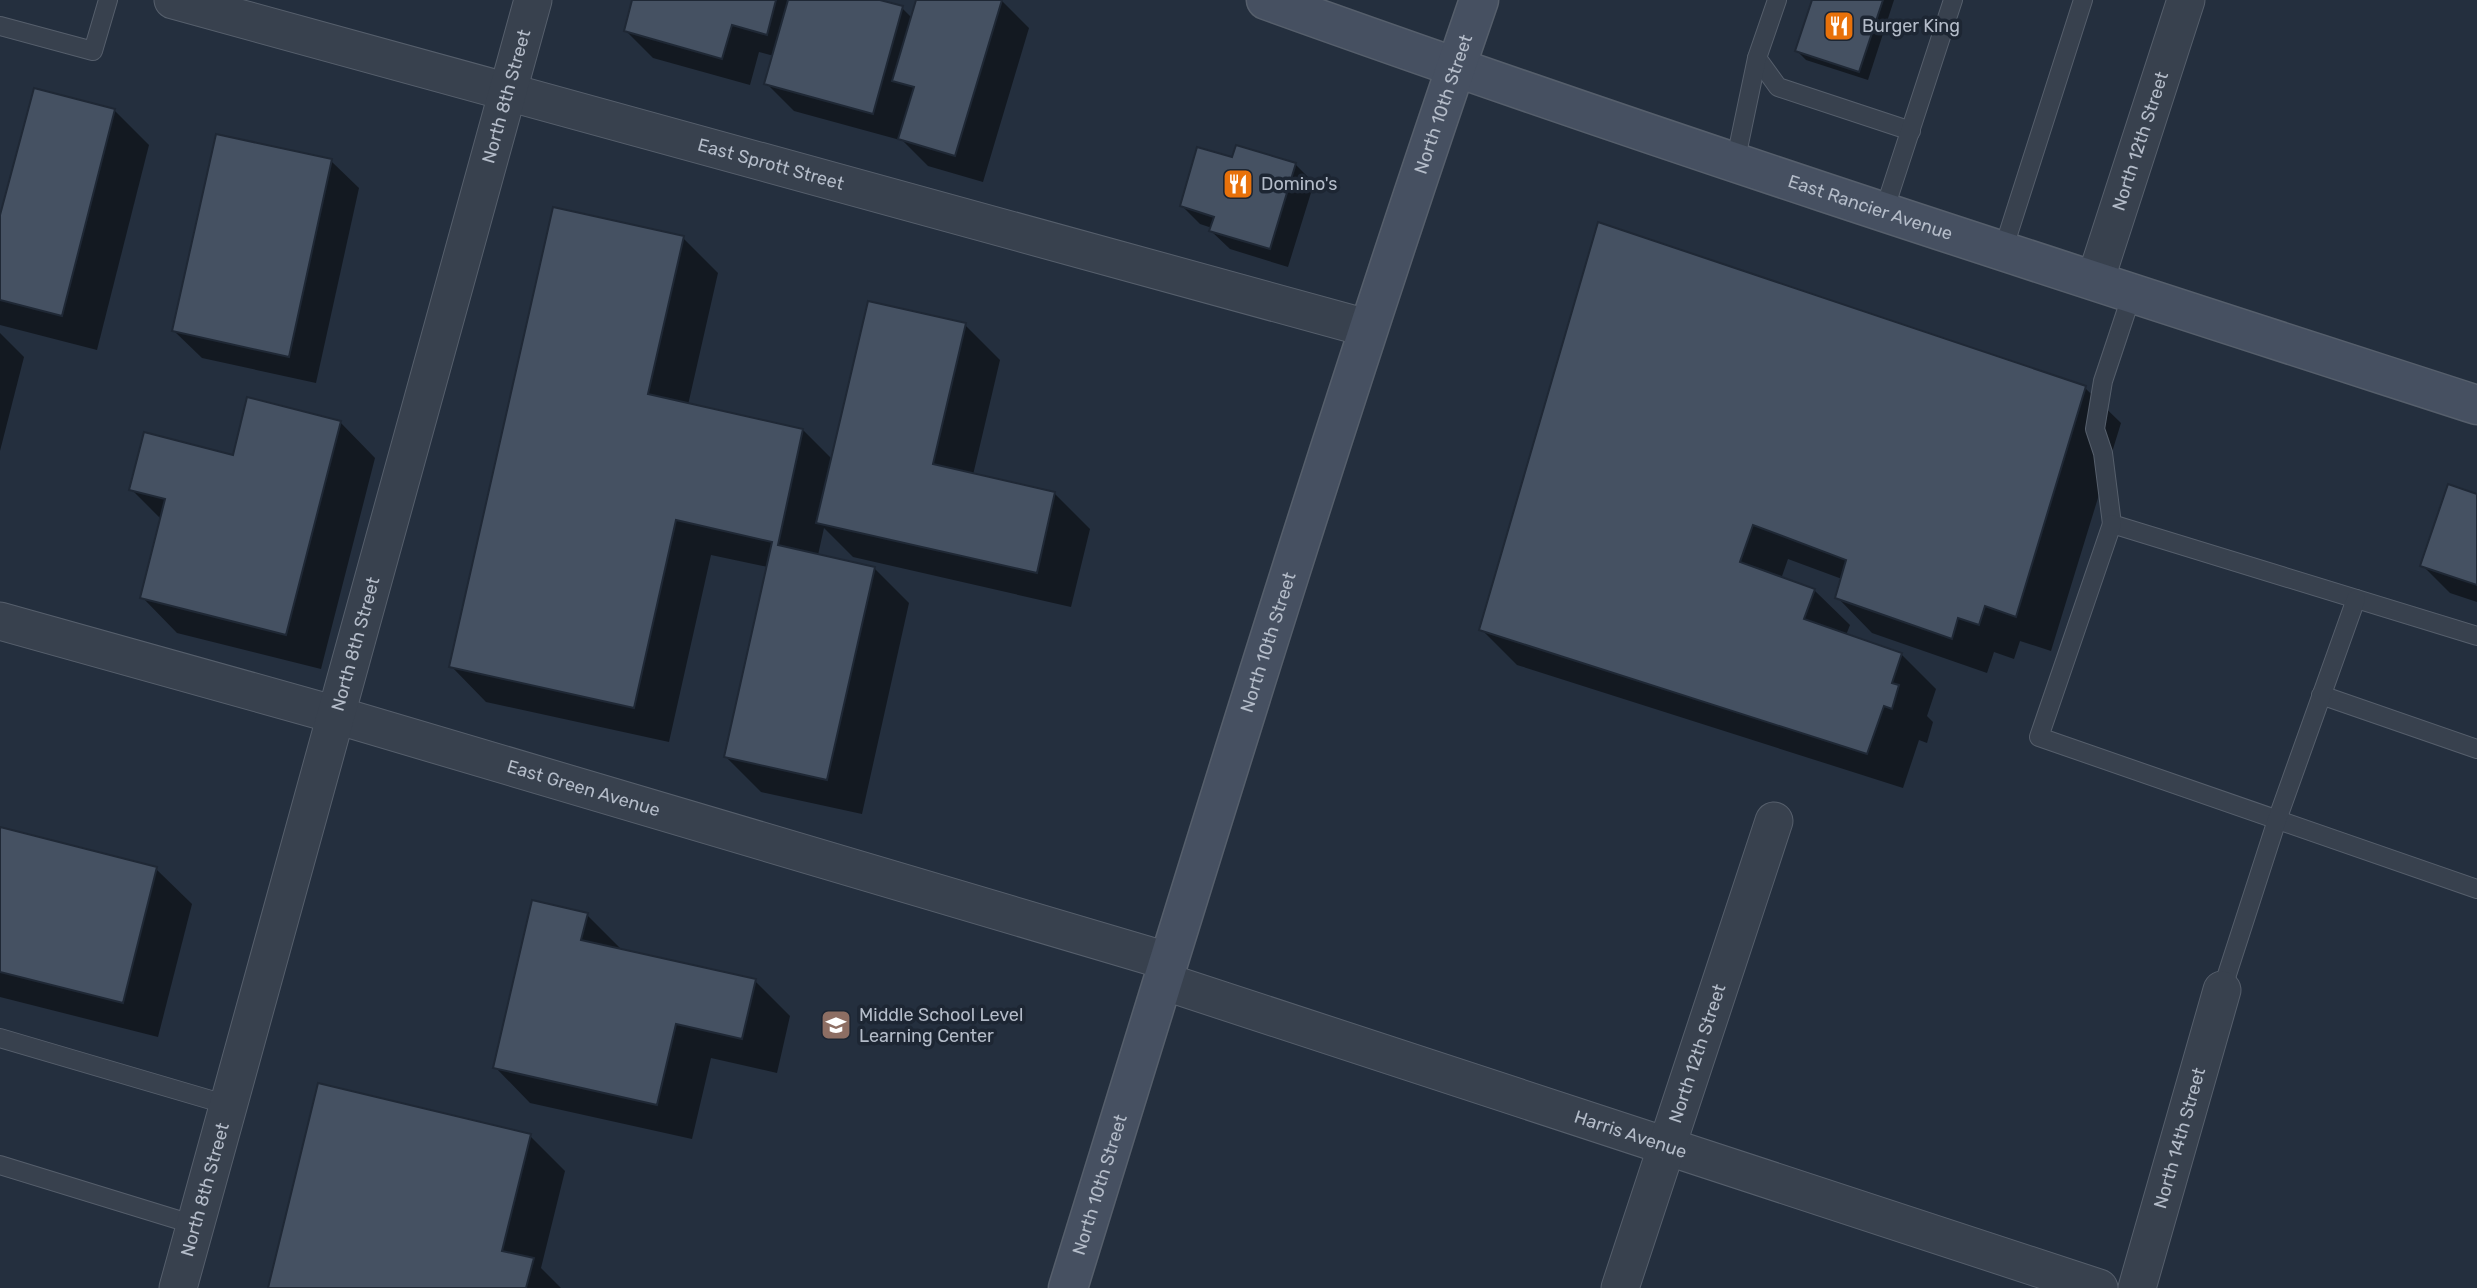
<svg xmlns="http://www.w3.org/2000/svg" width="2477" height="1288" font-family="Rubik,sans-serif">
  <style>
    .shadow { fill: #0007 }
    .building { fill: #455162; stroke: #1f2835; stroke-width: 2 }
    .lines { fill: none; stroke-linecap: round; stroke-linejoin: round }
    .lane-casing { stroke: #565f6c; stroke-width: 20 }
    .street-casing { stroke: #565f6c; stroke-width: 39 }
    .secondary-casing { stroke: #565f6c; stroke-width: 41 }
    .lane { stroke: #38414e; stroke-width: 18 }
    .street { stroke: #38414e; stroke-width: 37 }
    .secondary { stroke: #465061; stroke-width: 38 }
    .labels { text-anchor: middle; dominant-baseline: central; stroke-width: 7; stroke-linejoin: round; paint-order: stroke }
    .poi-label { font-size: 18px; fill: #b4bcc9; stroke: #1d2633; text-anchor: start }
    .street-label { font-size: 18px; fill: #b4bcc9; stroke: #1d2633 }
  </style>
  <rect width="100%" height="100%" fill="#242f3e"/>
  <g class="shadow">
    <polygon points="634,0 873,0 902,8 913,19 918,0 1001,0 1029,28 983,182 928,166 900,138 900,140 794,111 766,83 774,56 759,52 750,85 653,58 626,31"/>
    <polygon points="1814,0 1894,0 1868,80 1806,60 1797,51"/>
    <polygon points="114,110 149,145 97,350 0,325 0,217"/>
    <polygon points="1233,159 1295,164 1314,183 1288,267 1230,249 1211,231 1212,228 1200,224 1182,206"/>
    <polygon points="331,161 359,188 316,383 202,358 174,331"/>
    <polygon points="683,238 718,273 688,405 803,430 833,460 965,325 1000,360 973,475 1055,494 1090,529 1071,607 853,557 824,528 818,555 874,568 909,603 862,814 761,792 726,757 768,567 711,555 669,742 486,702 451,666"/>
    <polygon points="0,333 24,357 0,451"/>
    <polygon points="2085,388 2121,423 2051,651 2020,641 2014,659 1994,652 1987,673 1872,633 1837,597 1842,579 1788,559 1781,579 1814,590 1850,625 1846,635 1901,654 1936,689 1927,716 1933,722 1927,743 1919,740 1903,788 1517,665 1481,629"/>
    <polygon points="340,422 375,458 321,669 177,633 142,597 161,519 131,489"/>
    <polygon points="2477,496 2477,602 2450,593 2422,565"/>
    <polygon points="0,829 156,869 192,904 158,1037 0,997"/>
    <polygon points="587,915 622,950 755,981 790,1016 777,1073 711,1058 692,1139 530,1103 495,1067"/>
    <polygon points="530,1136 565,1171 541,1268 561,1288 269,1288"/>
  </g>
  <g class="building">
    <polygon points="632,0 776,0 767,35 732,25 722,59 624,31"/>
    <polygon points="788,0 880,0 903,6 873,114 764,84"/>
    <polygon points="916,0 1002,0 955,156 898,139 914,87 892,81"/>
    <polygon points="1812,0 1883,0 1859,72 1795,51"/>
    <polygon points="34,88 115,109 62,316 0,300 0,215"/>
    <polygon points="216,134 332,159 289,357 172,331"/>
    <polygon points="1236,145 1296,163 1270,249 1209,231 1214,217 1180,206 1197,147 1232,157"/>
    <polygon points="553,207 684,236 648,394 803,429 778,545 875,567 827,780 724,757 772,542 676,520 634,708 449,667"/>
    <polygon points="1598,222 2086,386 2016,617 1985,606 1979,625 1958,618 1952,639 1835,598 1846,560 1753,525 1740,562 1815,589 1804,619 1902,653 1892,683 1899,685 1892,709 1884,706 1867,754 1479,630"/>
    <polygon points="868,301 966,323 933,464 1055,492 1037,573 816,523"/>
    <polygon points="247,397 341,421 286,635 140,598 165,499 129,490 144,432 233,455"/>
    <polygon points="2448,484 2477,494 2477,585 2420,566"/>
    <polygon points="0,827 157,867 123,1003 0,972"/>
    <polygon points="532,900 588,913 581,940 756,979 742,1039 676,1024 657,1105 493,1068"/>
    <polygon points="318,1083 531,1134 502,1251 534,1258 526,1288 268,1288"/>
  </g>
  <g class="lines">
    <g class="lane-casing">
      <g id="lane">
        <polyline points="0,26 93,51 108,0"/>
        <polyline points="1757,58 1778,87 1911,131"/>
        <polyline points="1735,163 1757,58 1777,0"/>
        <polyline points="1884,211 1953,0"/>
        <polyline points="2003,250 2083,0"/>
        <polyline points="2132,294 2103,381 2095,429 2103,453 2112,524 2477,636"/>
        <polyline points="2112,524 2039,737 2477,889"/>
        <polyline points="2321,695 2477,749"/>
        <polyline points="2222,990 2277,820 2356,599"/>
        <polyline points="0,1038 228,1105"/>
        <polyline points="0,1165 195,1225"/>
      </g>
    </g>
    <g class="street-casing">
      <g id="street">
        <path id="s1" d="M 173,0 L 1367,328"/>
        <path id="s2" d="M 2095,281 L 2186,0"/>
        <path id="s3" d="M 0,621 L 336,715 L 1167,961"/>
        <path id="s4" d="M 1163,981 L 2099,1288"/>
        <path id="s5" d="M 178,1288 L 533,0"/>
        <path id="s6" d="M 1620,1288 L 1774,821"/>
        <path id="s7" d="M 2137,1288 L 2222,990"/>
      </g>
    </g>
    <g class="secondary-casing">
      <g id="secondary">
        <path id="s8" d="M 1266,0 C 1666,144 2072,274 2477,405"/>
        <path id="s9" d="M 1068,1288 C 1201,857 1332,426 1479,0"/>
      </g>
    </g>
    <use href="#lane" class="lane"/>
    <use href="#street" class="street"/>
    <use href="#secondary" class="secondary"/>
  </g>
  <defs>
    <g id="restaurant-square" transform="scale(1.575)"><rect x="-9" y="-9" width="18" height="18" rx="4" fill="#e8710a" stroke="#1d2633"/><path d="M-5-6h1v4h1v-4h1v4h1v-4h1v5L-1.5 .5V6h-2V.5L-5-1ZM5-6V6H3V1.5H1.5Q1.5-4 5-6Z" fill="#fff"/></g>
    <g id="school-square" transform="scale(1.575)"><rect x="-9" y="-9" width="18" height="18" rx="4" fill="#8d6e63" stroke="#1d2633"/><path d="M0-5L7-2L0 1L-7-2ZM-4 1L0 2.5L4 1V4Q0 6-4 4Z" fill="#fff"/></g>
  </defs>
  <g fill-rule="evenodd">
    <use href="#restaurant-square" x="1839" y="26"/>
    <use href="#restaurant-square" x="1238" y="184"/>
    <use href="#school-square" x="836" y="1025"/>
  </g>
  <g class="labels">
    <g class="poi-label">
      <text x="1862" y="26">Burger King</text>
      <text x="1261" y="184">Domino's</text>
      <text x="859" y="1015">Middle School Level<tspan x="859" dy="21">Learning Center</tspan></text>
    </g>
    <g class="street-label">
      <text stroke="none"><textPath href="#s5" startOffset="1236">North 8th Street</textPath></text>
      <text stroke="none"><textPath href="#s9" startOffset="1242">North 10th Street</textPath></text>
      <text stroke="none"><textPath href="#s2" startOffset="147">North 12th Street</textPath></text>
      <text stroke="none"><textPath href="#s1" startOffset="620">East Sprott Street</textPath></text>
      <text stroke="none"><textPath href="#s8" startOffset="639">East Rancier Avenue</textPath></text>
      <text stroke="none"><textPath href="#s9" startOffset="676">North 10th Street</textPath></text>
      <text stroke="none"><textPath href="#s5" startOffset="668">North 8th Street</textPath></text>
      <text stroke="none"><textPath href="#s3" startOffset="607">East Green Avenue</textPath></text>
      <text stroke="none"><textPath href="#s6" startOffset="247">North 12th Street</textPath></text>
      <text stroke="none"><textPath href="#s4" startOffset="492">Harris Avenue</textPath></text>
      <text stroke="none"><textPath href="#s7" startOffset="156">North 14th Street</textPath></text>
      <text stroke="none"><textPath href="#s9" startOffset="108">North 10th Street</textPath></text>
      <text stroke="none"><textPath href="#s5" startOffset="102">North 8th Street</textPath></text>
    </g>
  </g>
</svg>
